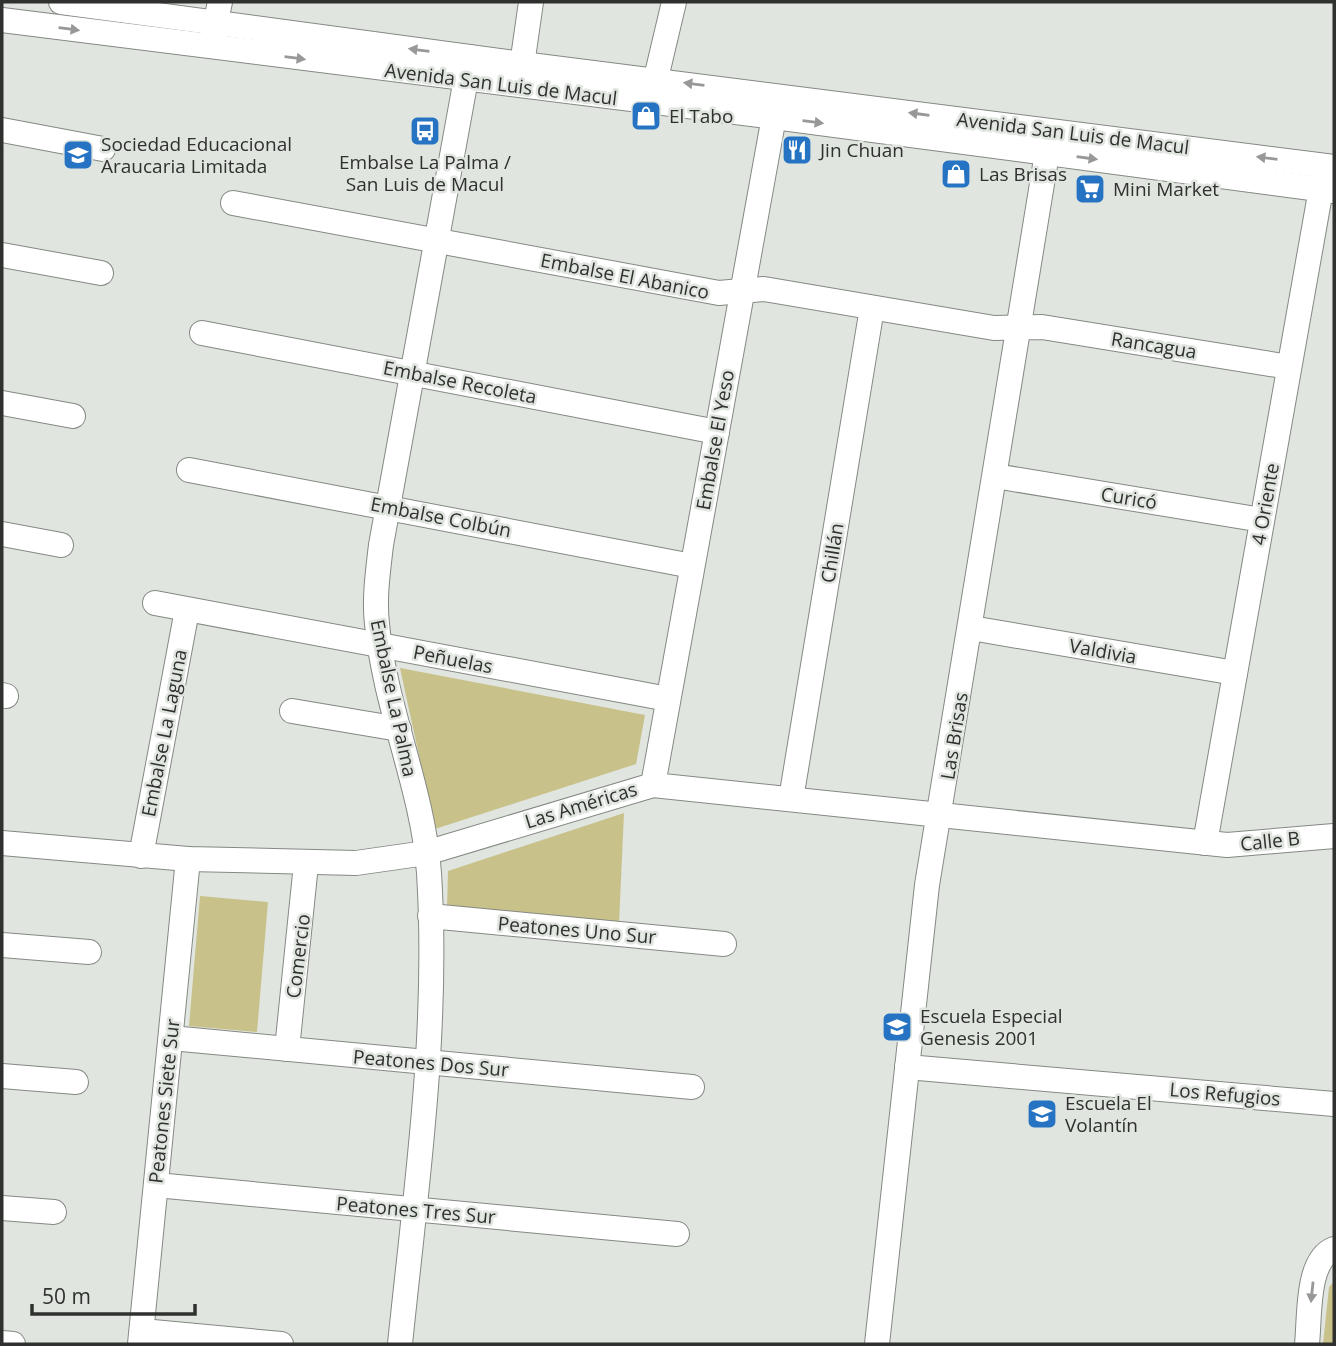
<svg xmlns="http://www.w3.org/2000/svg" width="1336" height="1346" font-family="'Open Sans',sans-serif">
  <style>
    .green { fill: #c9c18a }
    .lines { fill: none; stroke-linecap: round; stroke-linejoin: round }
    .minor-casing { stroke: #848983; stroke-width: 26 }
    .minor { stroke: #fff; stroke-width: 24 }
    .oneway { fill: #979897 }
    .labels { text-anchor: middle; dominant-baseline: central; stroke-width: 5; stroke-linejoin: round; paint-order: stroke }
    .street-label { font-size: 19px; fill: #2f312f; stroke: #e0e5df }
    .poi-label { font-size: 19px; fill: #2f312f; stroke: #e0e5df; text-anchor: start }
  </style>
  <rect width="100%" height="100%" fill="#e0e5df"/>
  <g class="green">
    <polygon points="400,668 645,715 636,764 435,829"/>
    <polygon points="624,813 619,924 447,908 448,871"/>
    <polygon points="200,896 268,902 257,1032 189,1026"/>
    <polygon points="1334,1282 1334,1344 1323,1344 1329,1287"/>
  </g>
  <g class="lines">
    <g class="minor-casing">
      <g id="minor">
        <polyline points="61,2 522,64 1334,167"/>
        <polyline points="2,20 774,117 1334,191"/>
        <polyline points="212,39 220,2"/>
        <polyline points="520,79 531,2"/>
        <polyline points="652,95 674,2"/>
        <polyline points="2,130 103,149"/>
        <polyline points="233,203 719,293 764,289 994,328 1042,327 1289,367"/>
        <polyline points="2,255 101,273"/>
        <polyline points="202,333 717,432"/>
        <polyline points="2,403 73,416"/>
        <polyline points="189,470 692,566"/>
        <polyline points="995,476 1262,520"/>
        <polyline points="2,534 61,545"/>
        <polyline points="155,603 668,699"/>
        <polyline points="971,628 1235,673"/>
        <polyline points="2,695 6,696"/>
        <polyline points="292,711 399,729"/>
        <polyline points="653,785 777,100"/>
        <polyline points="791,799 872,308"/>
        <polyline points="2,843 188,859 356,863 426,853 653,785 1227,845 1334,836"/>
        <polyline points="1205,843 1321,189 1329,177"/>
        <polyline points="141,856 187,610"/>
        <polyline points="430,916 724,944"/>
        <polyline points="2,945 89,952"/>
        <polyline points="171,1038 692,1087"/>
        <polyline points="287,1049 306,864"/>
        <polyline points="907,1067 1334,1104"/>
        <polyline points="2,1076 76,1082"/>
        <polyline points="156,1185 677,1234"/>
        <polyline points="2,1208 54,1212"/>
        <polyline points="142,1331 281,1344"/>
        <polyline points="2,1343 13,1344"/>
        <polyline points="140,1344 188,859"/>
        <path d="M 400,1344 C 416,1188 439,1031 429,873 C 423,789 385,709 377,624 C 374,598 378,571 381,545 L 470,57"/>
        <polyline points="877,1344 927,885 1050,135"/>
        <path d="M 1307,1344 C 1310,1317 1306,1260 1334,1249"/>
      </g>
    </g>
    <use href="#minor" class="minor"/>
  </g>
  <defs><path id="oneway-solid" d="M-6-.8H1V-3.2L6.5 0L1 3.2V.8H-6Z" transform="scale(1.75)"/></defs>
  <g class="oneway">
    <use href="#oneway-solid" transform="translate(69 29) rotate(7)"/>
    <use href="#oneway-solid" transform="translate(419 50) rotate(-173)"/>
    <use href="#oneway-solid" transform="translate(295 58) rotate(7)"/>
    <use href="#oneway-solid" transform="translate(694 84) rotate(-173)"/>
    <use href="#oneway-solid" transform="translate(919 114) rotate(-172)"/>
    <use href="#oneway-solid" transform="translate(813 122) rotate(7)"/>
    <use href="#oneway-solid" transform="translate(1087 158) rotate(8)"/>
    <use href="#oneway-solid" transform="translate(1267 158) rotate(-173)"/>
    <use href="#oneway-solid" transform="translate(1312 1292) rotate(96)"/>
  </g>
  <defs>
    <g id="shop-square" transform="scale(1.575)"><rect x="-9" y="-9" width="18" height="18" rx="4" fill="#2673c3" stroke="#e0e5df"/><path d="M-5-2.5h2.3a2.7 3.5 0 0 1 5.4 0H5L5.5 6h-11ZM-1.5-2.5h3a1.5 2.3 0 0 0-3 0Z" fill="#fff"/></g>
    <g id="bus-square" transform="scale(1.575)"><rect x="-9" y="-9" width="18" height="18" rx="4" fill="#2673c3" stroke="#e0e5df"/><path d="M-5-6H5V4H4V6H2V4H-2V6H-4V4H-5ZM-3.5-4V0h7V-4ZM-3.5 1.2v1.5H-2V1.2ZM2 1.2v1.5H3.5V1.2Z" fill="#fff"/></g>
    <g id="restaurant-square" transform="scale(1.575)"><rect x="-9" y="-9" width="18" height="18" rx="4" fill="#2673c3" stroke="#e0e5df"/><path d="M-5-6h1v4h1v-4h1v4h1v-4h1v5L-1.5 .5V6h-2V.5L-5-1ZM5-6V6H3V1.5H1.5Q1.5-4 5-6Z" fill="#fff"/></g>
    <g id="school-square" transform="scale(1.575)"><rect x="-9" y="-9" width="18" height="18" rx="4" fill="#2673c3" stroke="#e0e5df"/><path d="M0-5L7-2L0 1L-7-2ZM-4 1L0 2.5L4 1V4Q0 6-4 4Z" fill="#fff"/></g>
    <g id="supermarket-square" transform="scale(1.575)"><rect x="-9" y="-9" width="18" height="18" rx="4" fill="#2673c3" stroke="#e0e5df"/><path d="M-6-5.5h2.5l.6 2H6L4.5 2H-2.5L-4.4-4H-6ZM-1.5 3.2a1.3 1.3 0 1 0 .1 0ZM3 3.2a1.3 1.3 0 1 0 .1 0Z" fill="#fff"/></g>
  </defs>
  <g fill-rule="evenodd">
    <use href="#shop-square" x="646" y="116"/>
    <use href="#bus-square" x="425" y="131"/>
    <use href="#restaurant-square" x="797" y="150"/>
    <use href="#school-square" x="78" y="155"/>
    <use href="#shop-square" x="956" y="174"/>
    <use href="#supermarket-square" x="1090" y="189"/>
    <use href="#school-square" x="897" y="1027"/>
    <use href="#school-square" x="1042" y="1114"/>
  </g>
  <g class="labels">
    <g class="street-label">
      <text transform="translate(501 84) rotate(7)">Avenida San Luis de Macul</text>
      <text transform="translate(1073 133) rotate(7)">Avenida San Luis de Macul</text>
      <text transform="translate(625 276) rotate(11)">Embalse El Abanico</text>
      <text transform="translate(1154 345) rotate(9)">Rancagua</text>
      <text transform="translate(460 382) rotate(11)">Embalse Recoleta</text>
      <text transform="translate(715 440) rotate(-80)">Embalse El Yeso</text>
      <text transform="translate(1129 498) rotate(9)">Curicó</text>
      <text transform="translate(1265 504) rotate(-80)">4 Oriente</text>
      <text transform="translate(441 517) rotate(11)">Embalse Colbún</text>
      <text transform="translate(832 553) rotate(-81)">Chillán</text>
      <text transform="translate(1103 651) rotate(10)">Valdivia</text>
      <text transform="translate(453 659) rotate(11)">Peñuelas</text>
      <text transform="translate(394 698) rotate(78)">Embalse La Palma</text>
      <text transform="translate(164 733) rotate(-79)">Embalse La Laguna</text>
      <text transform="translate(954 736) rotate(-81)">Las Brisas</text>
      <text transform="translate(581 805) rotate(-17)">Las Américas</text>
      <text transform="translate(1270 841) rotate(-6)">Calle B</text>
      <text transform="translate(577 930) rotate(5)">Peatones Uno Sur</text>
      <text transform="translate(298 956) rotate(-83)">Comercio</text>
      <text transform="translate(431 1063) rotate(5)">Peatones Dos Sur</text>
      <text transform="translate(1225 1094) rotate(5)">Los Refugios</text>
      <text transform="translate(164 1101) rotate(-84)">Peatones Siete Sur</text>
      <text transform="translate(416 1210) rotate(5)">Peatones Tres Sur</text>
    </g>
    <g class="poi-label">
      <text x="669" y="116">El Tabo</text>
      <text x="101" y="144">Sociedad Educacional<tspan x="101" dy="22">Araucaria Limitada</tspan></text>
      <text x="820" y="150">Jin Chuan</text>
      <text x="425" y="162" text-anchor="middle">Embalse La Palma /<tspan x="425" dy="22">San Luis de Macul</tspan></text>
      <text x="979" y="174">Las Brisas</text>
      <text x="1113" y="189">Mini Market</text>
      <text x="920" y="1016">Escuela Especial<tspan x="920" dy="22">Genesis 2001</tspan></text>
      <text x="1065" y="1103">Escuela El<tspan x="1065" dy="22">Volantín</tspan></text>
    </g>
  </g>
  <rect width="1336" height="1346" fill="none" stroke="#2f312f" stroke-width="7"/>
  <path d="M32 1304v10h163v-10" fill="none" stroke="#2f312f" stroke-width="3.5"/>
  <text x="42" y="1304" font-size="21" fill="#2f312f" stroke="#e0e5df" stroke-width="5" paint-order="stroke">50 m</text>
</svg>
